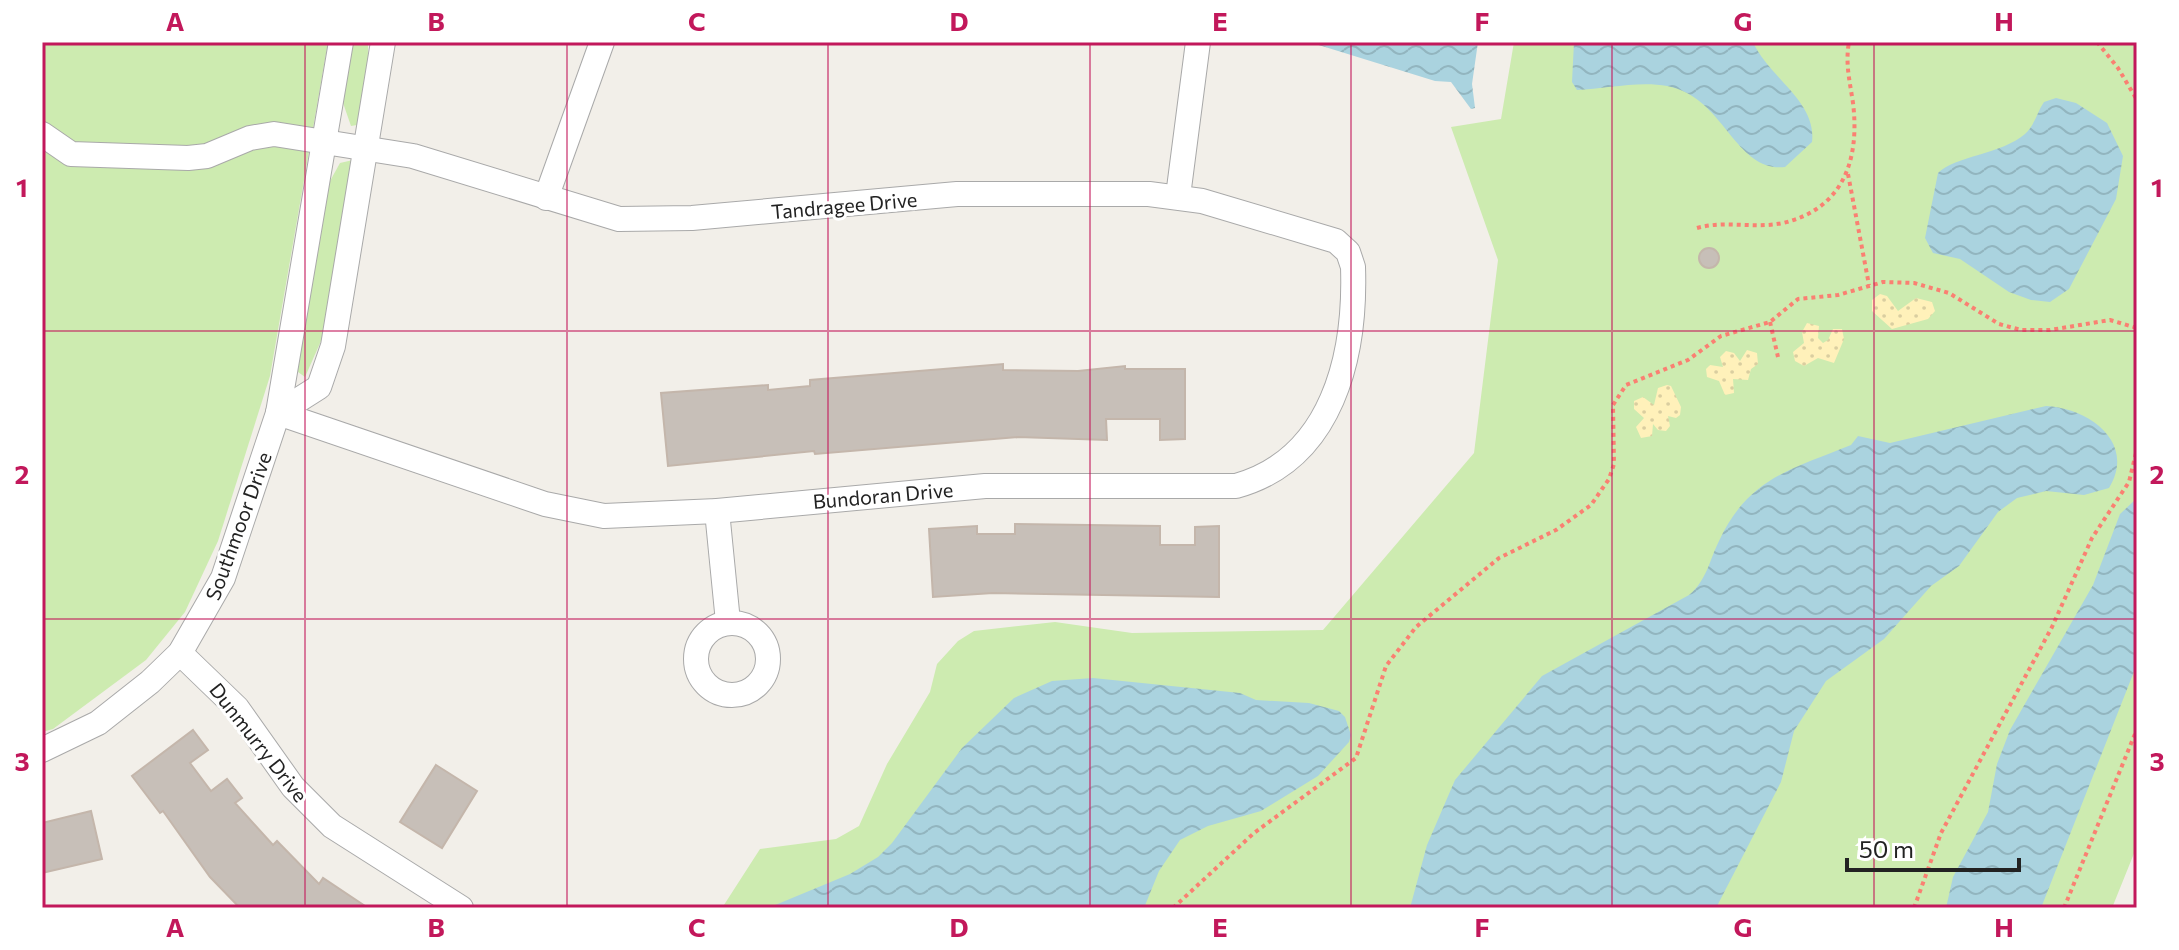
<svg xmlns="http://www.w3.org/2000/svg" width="2179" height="950" font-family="Commissioner,sans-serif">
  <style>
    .grass { fill: #cdebb0 }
    .sand { fill: url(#sand-dots) }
    .water { fill: url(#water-waves) }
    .building { fill: #c7bfb8; stroke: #c4b6ab; stroke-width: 2 }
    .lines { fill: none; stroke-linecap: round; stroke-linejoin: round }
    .street-casing { stroke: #a9a9a9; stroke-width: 26 }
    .path { stroke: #fa8072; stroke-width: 4; stroke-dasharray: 4 4; stroke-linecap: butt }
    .street { stroke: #fff; stroke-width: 24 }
    .grid { fill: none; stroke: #c2185b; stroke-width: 2; stroke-opacity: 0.55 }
    .labels { text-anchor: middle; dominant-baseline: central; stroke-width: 6; stroke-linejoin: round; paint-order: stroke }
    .street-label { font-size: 20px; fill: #222; stroke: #fff }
    .neatline { fill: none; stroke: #c2185b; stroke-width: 3 }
    .grid-label { font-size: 26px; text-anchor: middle; font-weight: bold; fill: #c2185b }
  </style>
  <defs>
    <pattern id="sand-dots" width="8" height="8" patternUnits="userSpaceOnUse" patternTransform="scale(2)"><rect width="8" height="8" fill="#fff1ba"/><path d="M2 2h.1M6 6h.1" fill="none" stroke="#dacea0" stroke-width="1.8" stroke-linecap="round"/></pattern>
    <pattern id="water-waves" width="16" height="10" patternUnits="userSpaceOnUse" patternTransform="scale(2)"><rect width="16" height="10" fill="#aad3df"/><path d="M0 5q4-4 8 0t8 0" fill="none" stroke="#92b5bf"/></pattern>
  </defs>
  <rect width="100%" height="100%" fill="#f2efe9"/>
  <g class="grass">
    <polygon points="42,42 328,42 270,376 218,541 185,612 146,660 53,729 42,732"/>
    <path d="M 352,42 L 368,42 C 368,68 368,102 357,125 L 351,126 L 342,100 Z"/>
    <polygon points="1514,42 2137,42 2137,846 2112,908 722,908 760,849 836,839 859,826 887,764 930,692 937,664 958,641 974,631 1055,622 1132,633 1323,630 1474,453 1498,260 1451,127 1501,119"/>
    <polygon points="353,160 325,332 305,377 298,372 298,359 330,181 340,163"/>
  </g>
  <g class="sand">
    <polygon points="1880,294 1887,296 1898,311 1916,298 1932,302 1935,311 1928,319 1892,329 1872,311 1872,300"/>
    <polygon points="1807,323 1819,326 1818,338 1823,343 1828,340 1833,329 1842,329 1844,339 1834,363 1818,358 1804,366 1795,361 1793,352 1804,343 1802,332"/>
    <polygon points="1747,350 1757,353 1758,364 1751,369 1748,380 1733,379 1734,393 1725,395 1719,381 1707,377 1706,369 1710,365 1723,367 1720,357 1726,351 1734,353 1740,361"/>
    <polygon points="1667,385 1671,386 1681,407 1680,415 1676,418 1668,416 1670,426 1666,431 1658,430 1653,424 1652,436 1641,438 1636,427 1644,418 1634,409 1634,401 1643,397 1654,405 1658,388"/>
  </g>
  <g class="water">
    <polygon points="1309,42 1478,42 1472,84 1475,108 1471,109 1451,82 1435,81"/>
    <path d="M 1574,42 L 1753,42 C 1769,78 1817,101 1812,142 L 1785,167 C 1741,172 1727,114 1687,93 C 1655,76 1612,89 1577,90 L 1572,82 Z"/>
    <path d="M 2056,98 L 2076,103 L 2107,123 L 2123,156 L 2116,199 L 2069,289 L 2050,302 L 2031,300 L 2009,292 L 1960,259 L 1933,253 L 1925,238 L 1938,173 C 1955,156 2002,154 2025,134 C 2035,125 2037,112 2044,102 Z"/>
    <path d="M 2046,406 C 2088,408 2137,442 2109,488 L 2084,495 L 2046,491 L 2017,498 L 1998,512 L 1959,566 L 1931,586 L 1884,639 L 1826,681 L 1794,731 L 1781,782 L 1716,908 L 1410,908 L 1427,845 L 1455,780 L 1542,676 L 1689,595 C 1707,580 1709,561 1719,541 C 1748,478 1792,469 1851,445 L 1858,436 L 1890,443 Z"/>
    <polygon points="2137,498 2137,664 2041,908 1946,908 1953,877 1988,812 1997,764 2010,730 2093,585 2120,514"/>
    <polygon points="1093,678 1240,693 1256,700 1309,703 1339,711 1345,717 1351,735 1349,742 1318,776 1261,811 1208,826 1180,840 1159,871 1144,908 768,908 850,874 878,857 892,843 962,748 1014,698 1052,681"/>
  </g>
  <g class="building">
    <circle cx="1709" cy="258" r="10"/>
    <polygon points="1003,364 1003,370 1078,371 1125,366 1125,369 1185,369 1185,439 1160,440 1160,419 1106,419 1107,440 1018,437 815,454 814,451 668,466 661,393 768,385 768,390 810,386 810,380"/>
    <polygon points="1015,524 1160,526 1160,545 1195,545 1195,527 1219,526 1219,597 993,593 933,597 929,529 977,526 977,534 1015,534"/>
    <polygon points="193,730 208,750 190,763 211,791 227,779 242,798 235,803 273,845 277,841 319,884 323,878 368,908 240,908 210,877 163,811 160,813 132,776"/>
    <polygon points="436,765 477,791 442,848 400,822"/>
    <polygon points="91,811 102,859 42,873 42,823"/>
  </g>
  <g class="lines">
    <g class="street-casing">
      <g id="street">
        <path d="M 42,134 L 71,154 L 188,158 L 207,156 L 250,138 L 274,134 L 413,156 L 619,219 L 692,218 L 957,194 L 1149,194 L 1202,201 L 1336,241 L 1348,252 L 1353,267 C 1356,355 1333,459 1236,486 L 985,486 L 717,511 L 604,516 L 545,504 L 278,413"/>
        <polyline points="1178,196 1198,42"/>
        <polyline points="546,198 602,42"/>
        <polyline points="278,413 319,387 333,346 383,42"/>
        <polyline points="717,511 728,622"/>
        <circle cx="732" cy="659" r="36"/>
        <polyline points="180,653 237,708 293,787 332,826 461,908"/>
        <polyline points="42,750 98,723 150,682 180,653 223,578 278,413 341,42"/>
      </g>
    </g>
    <g class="path">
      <polyline points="2097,42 2118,68 2137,100"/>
      <polyline points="1848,174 1869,285"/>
      <path d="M 1697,228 C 1726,220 1754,229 1783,223 C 1843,209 1860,160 1853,103 C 1850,82 1845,64 1849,42"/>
      <polyline points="1770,322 1778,357"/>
      <polyline points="2137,388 2137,432"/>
      <polyline points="1173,908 1254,833 1356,758 1386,666 1416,627 1499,558 1556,530 1591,505 1609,479 1614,464 1613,405 1626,385 1688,360 1721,336 1770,322 1798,299 1838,295 1883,282 1914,283 1949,293 1999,324 2021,330 2050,330 2110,320 2137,328"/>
      <polyline points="1914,908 1941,833 2052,627 2092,538 2129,482 2137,449"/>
      <polyline points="2064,908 2137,729"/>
    </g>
    <use href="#street" class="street"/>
  </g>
  <path class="grid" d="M 305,42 L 305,908M 567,42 L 567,908M 828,42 L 828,908M 1090,42 L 1090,908M 1351,42 L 1351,908M 1612,42 L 1612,908M 1874,42 L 1874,908M 42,331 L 2137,331M 42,619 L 2137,619"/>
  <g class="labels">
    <g class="street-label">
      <text transform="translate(844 205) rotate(-5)">Tandragee Drive</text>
      <text transform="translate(883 495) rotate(-5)">Bundoran Drive</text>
      <text transform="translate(238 526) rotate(-70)">Southmoor Drive</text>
      <text transform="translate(259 742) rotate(52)">Dunmurry Drive</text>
    </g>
  </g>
  <rect width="2179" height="950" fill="none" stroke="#ffffff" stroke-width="88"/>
  <path d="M1847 858v12h172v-12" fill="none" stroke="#222222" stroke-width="4"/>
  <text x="1859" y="858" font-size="24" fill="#222222" stroke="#ffffff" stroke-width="6" paint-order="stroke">50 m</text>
  <rect x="44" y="44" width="2091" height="862" class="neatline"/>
  <g class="grid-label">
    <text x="175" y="31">A</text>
    <text x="436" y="31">B</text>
    <text x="697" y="31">C</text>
    <text x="959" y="31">D</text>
    <text x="1220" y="31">E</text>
    <text x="1482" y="31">F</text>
    <text x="1743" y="31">G</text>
    <text x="2004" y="31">H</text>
    <text x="22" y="197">1</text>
    <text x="2157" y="197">1</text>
    <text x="22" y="484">2</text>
    <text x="2157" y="484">2</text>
    <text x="22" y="771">3</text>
    <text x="2157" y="771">3</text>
    <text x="175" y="937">A</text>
    <text x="436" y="937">B</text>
    <text x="697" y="937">C</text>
    <text x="959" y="937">D</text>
    <text x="1220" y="937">E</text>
    <text x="1482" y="937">F</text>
    <text x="1743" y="937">G</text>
    <text x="2004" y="937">H</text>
  </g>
</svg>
